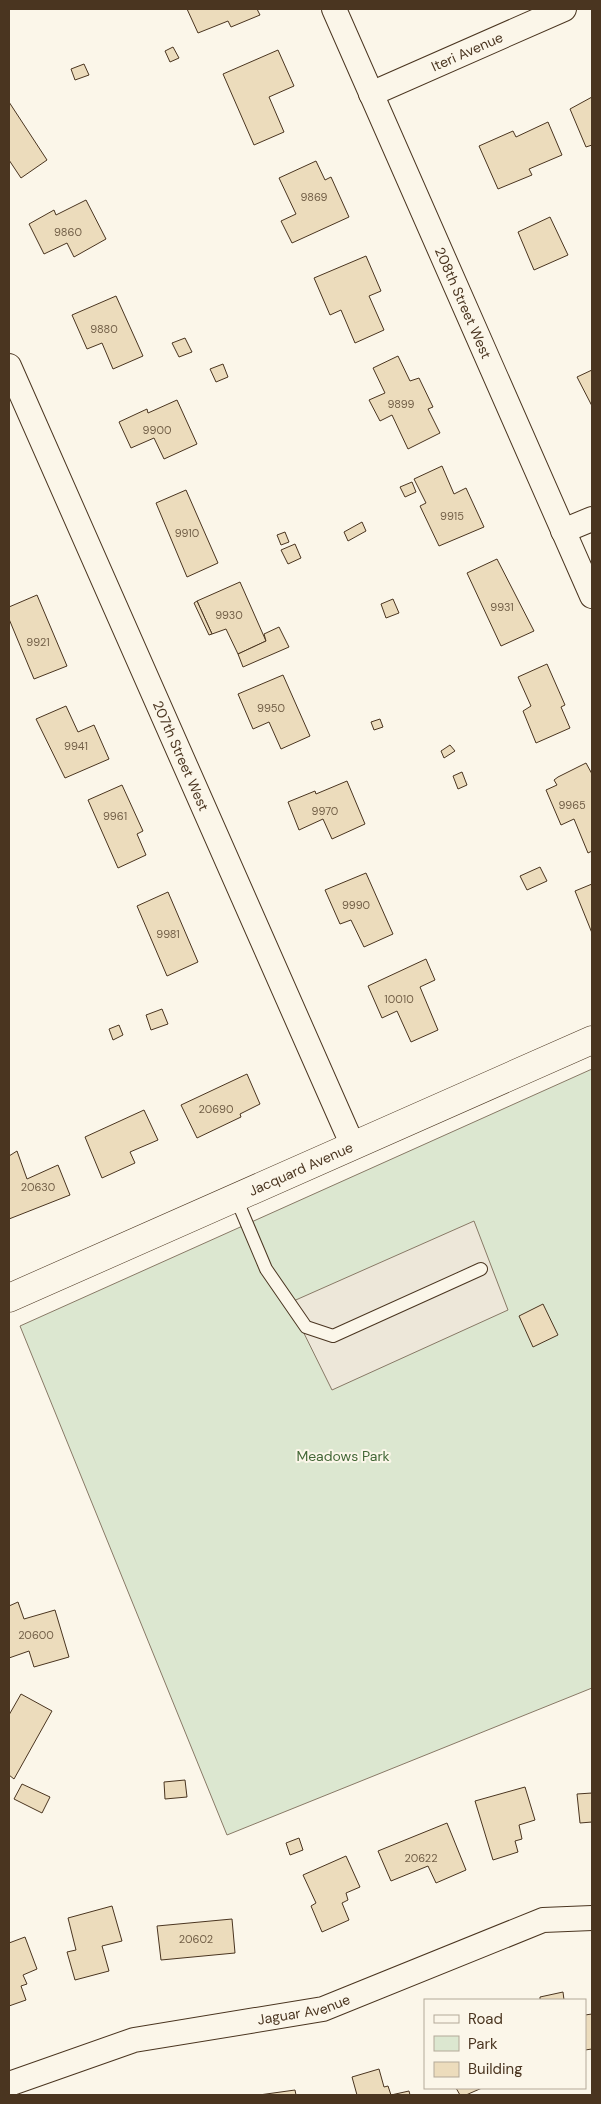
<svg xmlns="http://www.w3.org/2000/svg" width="601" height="2104" font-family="'DM Sans',sans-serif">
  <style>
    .green { fill: #dce7d0; stroke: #887966 }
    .parking { fill: #ede7d9; stroke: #887966 }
    .building { fill: #ecdcbc; stroke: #4a3520 }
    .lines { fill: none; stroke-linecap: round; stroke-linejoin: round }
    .lane-casing { stroke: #4a3520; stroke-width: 14 }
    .street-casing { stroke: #4a3520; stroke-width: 26 }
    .secondary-casing { stroke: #4a3520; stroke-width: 29 }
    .lane { stroke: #fbf6e9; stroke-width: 12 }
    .street { stroke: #fbf6e9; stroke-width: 24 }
    .secondary { stroke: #fbf6e9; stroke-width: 28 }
    .labels { text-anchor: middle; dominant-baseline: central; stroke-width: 4; stroke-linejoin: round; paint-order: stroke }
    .number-label { font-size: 11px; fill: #725f47 }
    .street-label { font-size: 14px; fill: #4a3520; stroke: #fbf6e9 }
    .park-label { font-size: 14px; fill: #436837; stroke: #fbf6e9 }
  </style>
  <rect width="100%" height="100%" fill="#fbf6e9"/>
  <polygon class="green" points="592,1069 592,1688 227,1835 20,1326"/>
  <polygon class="parking" points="474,1221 508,1310 332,1390 289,1303"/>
  <g class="building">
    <polygon points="187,9 257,9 260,15 231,27 228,21 198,33"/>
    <polygon points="173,47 179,58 170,62 165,51"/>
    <polygon points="278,50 294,86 269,97 284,132 254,145 223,74"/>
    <polygon points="84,64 89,75 75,80 71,69"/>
    <polygon points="592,97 592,145 586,147 570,109"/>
    <polygon points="9,102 47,160 21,178 9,160"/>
    <polygon points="548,122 562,155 529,169 532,175 498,189 479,146 513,131 516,137"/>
    <polygon points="316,161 325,180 331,177 349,217 292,243 281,221 296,214 279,178"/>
    <polygon points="86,200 106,239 74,257 67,243 44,254 29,224 54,210 56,215"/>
    <polygon points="550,217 568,255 534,270 518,232"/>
    <polygon points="366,256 381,291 369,296 384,330 355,343 341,310 330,315 314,278"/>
    <polygon points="116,296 143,356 113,369 102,343 87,349 72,315"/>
    <polygon points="185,338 192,352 179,357 172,343"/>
    <polygon points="398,356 410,381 419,378 433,407 428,409 440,433 408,449 392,415 380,421 369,400 385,393 373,368"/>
    <polygon points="223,364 228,377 216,382 210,369"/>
    <polygon points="592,370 592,406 577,377"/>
    <polygon points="177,400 197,444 164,459 154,438 131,448 119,422 147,409 148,413"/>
    <polygon points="442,466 454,494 466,488 484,527 439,546 420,506 426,503 414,479"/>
    <polygon points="412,482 416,492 405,497 400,487"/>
    <polygon points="186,490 218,563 187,577 156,503"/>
    <polygon points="362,522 366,531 348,541 344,532"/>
    <polygon points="285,532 289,542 281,545 277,535"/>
    <polygon points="295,544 301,558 288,564 281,550"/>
    <polygon points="497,559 534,631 501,646 467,573"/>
    <polygon points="240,582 266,641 238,654 226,629 212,634 197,601"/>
    <polygon points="37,595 67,666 34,679 9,619 9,607"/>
    <polygon points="393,599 399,613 386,618 381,604"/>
    <polygon points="197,601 212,634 209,635 194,603"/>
    <polygon points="279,627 289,647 243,667 238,654 266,641 264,634"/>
    <polygon points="547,664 565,705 561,707 570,728 536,743 523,711 531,706 518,677"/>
    <polygon points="283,675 310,736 281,749 269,722 253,729 238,694"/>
    <polygon points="66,706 78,732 94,725 109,759 65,778 36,719"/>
    <polygon points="380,719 383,727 374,730 371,722"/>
    <polygon points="450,745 455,751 444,758 441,751"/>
    <polygon points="586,763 592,774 592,851 588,853 574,819 561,825 546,790 557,785 554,780 558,777"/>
    <polygon points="462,772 467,785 458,789 453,776"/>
    <polygon points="347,781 365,824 332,839 323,819 299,830 288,802 315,791 316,794"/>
    <polygon points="122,785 143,831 137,834 146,855 118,868 88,800"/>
    <polygon points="540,867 547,881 527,890 520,876"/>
    <polygon points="366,873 393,934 364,947 351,920 340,924 325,890"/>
    <polygon points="592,884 592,933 575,891"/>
    <polygon points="168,892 198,962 167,976 137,906"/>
    <polygon points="426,959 435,980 420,987 438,1030 411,1042 397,1011 382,1018 368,986"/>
    <polygon points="162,1009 168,1024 151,1030 146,1015"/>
    <polygon points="119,1025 123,1035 113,1040 109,1029"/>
    <polygon points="247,1074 260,1104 240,1114 241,1117 197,1138 181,1105"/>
    <polygon points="144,1110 158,1140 130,1152 135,1163 102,1178 85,1137"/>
    <polygon points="17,1151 27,1179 58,1165 70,1195 9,1219 9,1156"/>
    <polygon points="543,1304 558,1335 533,1347 519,1316"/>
    <polygon points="18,1602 24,1619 55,1610 69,1657 34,1667 29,1651 9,1658 9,1606"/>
    <polygon points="21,1694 52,1711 14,1779 9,1775 9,1715"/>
    <polygon points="185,1780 187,1797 165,1799 164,1782"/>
    <polygon points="22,1784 50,1797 42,1813 14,1799"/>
    <polygon points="525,1787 535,1820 519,1825 522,1839 515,1841 518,1852 493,1860 475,1801"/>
    <polygon points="592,1793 592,1822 580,1823 577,1794"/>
    <polygon points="447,1823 466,1870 436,1883 428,1866 391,1881 378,1851"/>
    <polygon points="299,1838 303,1850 290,1855 286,1843"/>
    <polygon points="346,1856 360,1887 346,1893 348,1900 342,1903 349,1920 322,1932 311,1906 316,1903 303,1875"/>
    <polygon points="112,1906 122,1941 102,1946 109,1971 75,1980 67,1952 76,1950 68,1918"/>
    <polygon points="232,1919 235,1953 161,1960 157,1926"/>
    <polygon points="25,1937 37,1969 23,1975 27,1984 21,1986 26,2000 9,2006 9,1943"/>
    <polygon points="563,1992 564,2000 540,2000 540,1997"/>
    <polygon points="592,2014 592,2049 585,2050 585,2015"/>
    <polygon points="379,2069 384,2087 388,2086 391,2095 357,2095 352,2077"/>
    <polygon points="456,2088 482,2088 466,2095 460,2095"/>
    <polygon points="295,2090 296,2095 259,2095"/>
    <polygon points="409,2091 410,2095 391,2095"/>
  </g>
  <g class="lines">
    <g class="lane-casing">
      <polyline id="lane" points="236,1198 266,1269 306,1327 333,1336 481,1269"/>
    </g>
    <g class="street-casing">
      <g id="street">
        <path id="s1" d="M 334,9 L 592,596"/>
        <path id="s2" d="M 371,94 L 564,9"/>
        <path id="s3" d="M 9,366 L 353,1146"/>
        <polyline points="563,531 592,519"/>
        <path id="s4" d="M 9,2084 L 134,2040 L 323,2009 L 543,1920 L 592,1918"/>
      </g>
    </g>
    <g class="secondary-casing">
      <g id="secondary">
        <path id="s5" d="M 9,1298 L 592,1040"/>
      </g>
    </g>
    <use href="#lane" class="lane"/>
    <use href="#street" class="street"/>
    <use href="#secondary" class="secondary"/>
  </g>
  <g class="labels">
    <g class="number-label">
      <text x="314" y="197">9869</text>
      <text x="68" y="232">9860</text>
      <text x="104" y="329">9880</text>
      <text x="401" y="404">9899</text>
      <text x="157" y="430">9900</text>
      <text x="452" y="516">9915</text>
      <text x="187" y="533">9910</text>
      <text x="502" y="607">9931</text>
      <text x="229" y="615">9930</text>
      <text x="38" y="642">9921</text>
      <text x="271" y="708">9950</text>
      <text x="76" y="746">9941</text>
      <text x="572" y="805">9965</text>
      <text x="325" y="811">9970</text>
      <text x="115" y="816">9961</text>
      <text x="356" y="905">9990</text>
      <text x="168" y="934">9981</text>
      <text x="399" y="999">10010</text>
      <text x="216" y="1109">20690</text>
      <text x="38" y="1187">20630</text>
      <text x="36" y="1635">20600</text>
      <text x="421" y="1858">20622</text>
      <text x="196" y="1939">20602</text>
    </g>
    <g class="street-label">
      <text stroke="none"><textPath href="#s2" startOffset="105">Iteri Avenue</textPath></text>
      <text stroke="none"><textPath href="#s1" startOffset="321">208th Street West</textPath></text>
      <text stroke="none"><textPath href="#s3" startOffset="426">207th Street West</textPath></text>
      <text stroke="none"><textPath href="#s5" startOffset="319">Jacquard Avenue</textPath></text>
      <text stroke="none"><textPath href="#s4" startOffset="305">Jaguar Avenue</textPath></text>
    </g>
    <g class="park-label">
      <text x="343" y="1456">Meadows Park</text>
    </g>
  </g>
  <rect width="601" height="2104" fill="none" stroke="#4a3520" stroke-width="20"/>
  <rect x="424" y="1999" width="162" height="90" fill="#fbf6e9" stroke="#b4a999"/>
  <rect x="434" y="2015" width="25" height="8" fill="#fbf6e9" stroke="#b4a999"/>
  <text x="468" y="2024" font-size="15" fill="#4a3520">Road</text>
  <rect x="434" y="2036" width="25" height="15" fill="#dce7d0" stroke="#b4a999"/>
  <text x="468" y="2049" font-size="15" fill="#4a3520">Park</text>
  <rect x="434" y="2062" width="25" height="15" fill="#ecdcbc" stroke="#b4a999"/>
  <text x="468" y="2074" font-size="15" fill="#4a3520">Building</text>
</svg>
